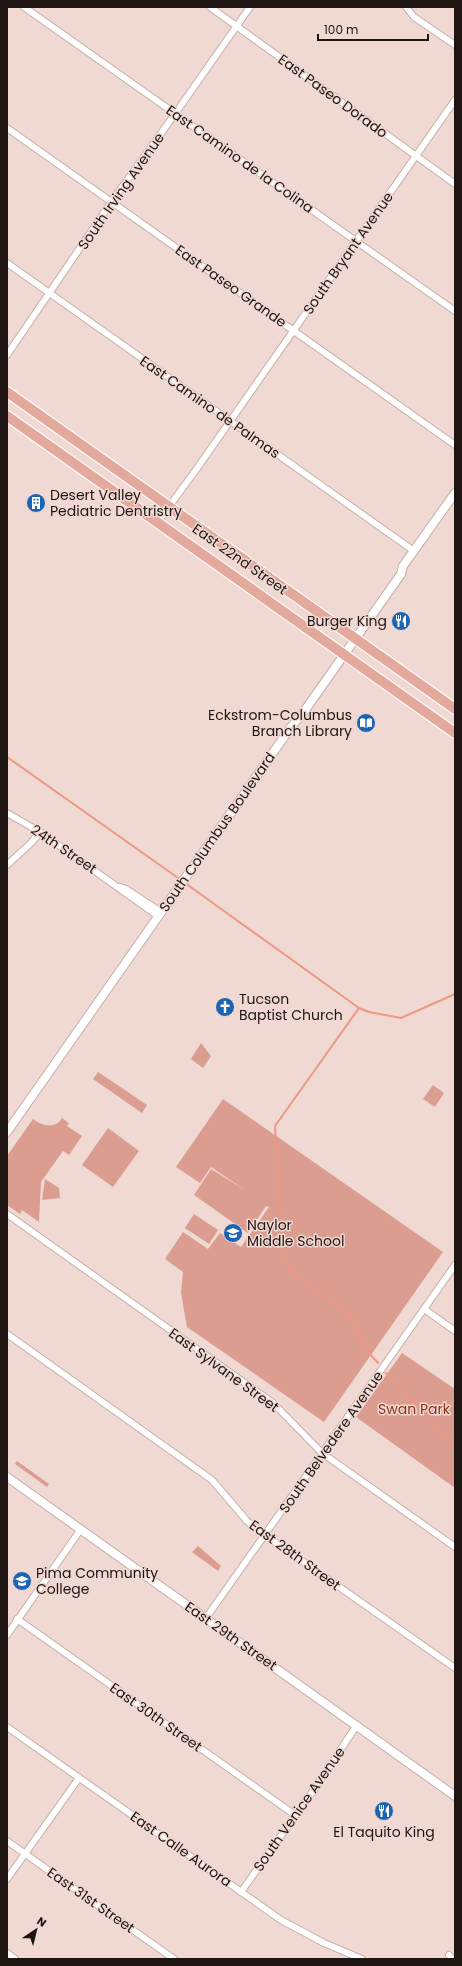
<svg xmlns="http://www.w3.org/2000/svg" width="462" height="1966" font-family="Poppins,sans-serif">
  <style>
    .green { fill: #da9d8f }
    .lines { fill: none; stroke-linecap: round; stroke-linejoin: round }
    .stream { stroke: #ed9885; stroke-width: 2 }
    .minor-casing { stroke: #c6aea9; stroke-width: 8 }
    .tertiary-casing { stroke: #c6aea9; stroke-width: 10 }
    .primary-casing { stroke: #fff; stroke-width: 12 }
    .minor { stroke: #fff; stroke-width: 6 }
    .tertiary { stroke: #fff; stroke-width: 8 }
    .primary { stroke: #e3a99c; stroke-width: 10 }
    .labels { text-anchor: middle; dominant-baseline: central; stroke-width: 3; stroke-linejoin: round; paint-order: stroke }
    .street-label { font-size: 14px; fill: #1e1513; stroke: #f1d9d3 }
    .poi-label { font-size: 14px; fill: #1e1513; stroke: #f1d9d3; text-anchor: start }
    .park-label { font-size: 14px; fill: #902e1b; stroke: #f1d9d3 }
  </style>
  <rect width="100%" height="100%" fill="#f1d9d3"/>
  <g class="green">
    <polygon points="201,1043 211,1056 203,1068 191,1059"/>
    <polygon points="98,1072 147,1105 142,1113 93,1079"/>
    <polygon points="433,1085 444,1093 435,1107 423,1099"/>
    <polygon points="223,1099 443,1252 324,1422 187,1327 181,1293 183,1272 165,1259 183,1232 208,1249 220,1233 241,1247 269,1207 266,1206 248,1233 194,1195 211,1169 245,1190 211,1167 200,1183 176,1167"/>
    <path d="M 62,1118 L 69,1123 L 67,1126 L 82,1136 L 69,1155 L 63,1151 L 41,1182 L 39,1222 L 22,1210 L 20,1214 L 7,1205 L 7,1156 L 33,1119 C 41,1125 55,1130 62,1118 Z"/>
    <polygon points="108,1128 139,1151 113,1187 82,1165"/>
    <polygon points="45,1179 59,1188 60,1198 42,1200"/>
    <polygon points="194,1214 218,1230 209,1244 185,1228"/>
    <polygon points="402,1353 455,1389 455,1488 356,1417"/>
    <polygon points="17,1461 49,1484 47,1487 15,1464"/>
    <polygon points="198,1546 221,1566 218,1571 192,1552"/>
  </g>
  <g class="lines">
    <g class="stream">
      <polyline points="7,757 181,880"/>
      <polyline points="185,883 359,1008 275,1126 284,1258 291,1272 351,1316 369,1353 378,1363"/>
      <polyline points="359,1008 369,1012 401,1018 455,994"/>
      <polyline points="386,1373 455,1447"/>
    </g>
    <g class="minor-casing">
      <g id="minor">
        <polyline points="24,7 455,311"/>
        <polyline points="210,7 455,184"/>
        <polyline points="406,7 414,17 455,45"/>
        <polyline points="7,128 455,445"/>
        <polyline points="7,263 414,551"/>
        <polyline points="7,355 112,201 175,114 250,7"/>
        <polyline points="157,523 198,467 455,100"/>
        <polyline points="7,813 40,832 158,916"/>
        <polyline points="7,865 31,843 40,832"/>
        <polyline points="120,887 126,889 161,912"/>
        <polyline points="7,1214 273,1403 322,1453 455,1547"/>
        <polyline points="424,1309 455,1331"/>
        <polyline points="7,1334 212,1480 247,1521 265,1535 455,1668"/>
        <polyline points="206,1618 455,1265"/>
        <polyline points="17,1619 295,1815"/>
        <polyline points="7,1635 81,1529"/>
        <polyline points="7,1727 281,1920 324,1943 362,1959"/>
        <polyline points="7,1841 174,1959"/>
        <polyline points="7,1879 79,1778"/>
        <polyline points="241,1892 315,1788 357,1725"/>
        <polyline points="7,1953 15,1959"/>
        <polyline points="449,1955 453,1959"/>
      </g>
    </g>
    <g class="tertiary-casing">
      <g id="tertiary">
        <polyline points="7,1132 291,727 303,713 401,574 403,566 455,493"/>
        <polyline points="7,1477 455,1796"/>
      </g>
    </g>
    <g class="primary-casing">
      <g id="primary">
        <polyline points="7,392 455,709"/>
        <polyline points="7,416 455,733"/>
      </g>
    </g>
    <use href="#minor" class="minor"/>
    <use href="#tertiary" class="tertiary"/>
    <use href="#primary" class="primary"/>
  </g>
  <defs>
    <g id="building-disc" transform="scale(1)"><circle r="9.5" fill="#1d63b3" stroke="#f1d9d3"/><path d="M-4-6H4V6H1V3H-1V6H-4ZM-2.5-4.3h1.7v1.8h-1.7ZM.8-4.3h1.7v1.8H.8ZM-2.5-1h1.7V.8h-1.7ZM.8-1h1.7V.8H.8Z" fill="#fff"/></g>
    <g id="restaurant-disc" transform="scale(1)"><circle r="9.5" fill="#1d63b3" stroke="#f1d9d3"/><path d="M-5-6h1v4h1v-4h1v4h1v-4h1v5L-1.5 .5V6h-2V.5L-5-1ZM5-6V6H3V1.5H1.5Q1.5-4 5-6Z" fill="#fff"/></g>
    <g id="library-disc" transform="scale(1)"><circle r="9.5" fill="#1d63b3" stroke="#f1d9d3"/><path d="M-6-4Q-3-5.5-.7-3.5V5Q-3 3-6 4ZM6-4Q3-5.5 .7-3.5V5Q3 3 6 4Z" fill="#fff"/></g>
    <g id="church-disc" transform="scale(1)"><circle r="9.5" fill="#1d63b3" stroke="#f1d9d3"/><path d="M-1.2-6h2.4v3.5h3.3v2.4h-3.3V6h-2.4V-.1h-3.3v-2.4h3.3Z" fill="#fff"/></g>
    <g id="school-disc" transform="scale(1)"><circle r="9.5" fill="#1d63b3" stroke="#f1d9d3"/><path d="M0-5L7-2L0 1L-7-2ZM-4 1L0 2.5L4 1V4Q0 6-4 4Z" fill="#fff"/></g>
    <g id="university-disc" transform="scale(1)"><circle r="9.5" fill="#1d63b3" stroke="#f1d9d3"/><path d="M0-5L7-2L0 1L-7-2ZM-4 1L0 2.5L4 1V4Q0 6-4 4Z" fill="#fff"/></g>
  </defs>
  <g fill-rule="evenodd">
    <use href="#building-disc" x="36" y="503"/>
    <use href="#restaurant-disc" x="401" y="621"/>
    <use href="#library-disc" x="366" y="723"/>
    <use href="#church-disc" x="225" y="1007"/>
    <use href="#school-disc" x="233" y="1233"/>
    <use href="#university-disc" x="22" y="1581"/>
    <use href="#restaurant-disc" x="384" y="1811"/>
  </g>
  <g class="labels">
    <g class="street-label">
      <text transform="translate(333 96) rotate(36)">East Paseo Dorado</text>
      <text transform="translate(240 159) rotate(35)">East Camino de la Colina</text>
      <text transform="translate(121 191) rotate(-55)">South Irving Avenue</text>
      <text transform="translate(348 253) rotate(-55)">South Bryant Avenue</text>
      <text transform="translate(231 286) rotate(35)">East Paseo Grande</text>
      <text transform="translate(210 407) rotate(35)">East Camino de Palmas</text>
      <text transform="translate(240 559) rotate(35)">East 22nd Street</text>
      <text transform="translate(217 832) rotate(-55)">South Columbus Boulevard</text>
      <text transform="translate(64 849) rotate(34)">24th Street</text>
      <text transform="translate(224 1370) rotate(36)">East Sylvane Street</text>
      <text transform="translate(331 1442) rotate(-55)">South Belvedere Avenue</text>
      <text transform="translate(295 1555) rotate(36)">East 28th Street</text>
      <text transform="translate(231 1636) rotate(35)">East 29th Street</text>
      <text transform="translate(156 1717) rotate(35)">East 30th Street</text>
      <text transform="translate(299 1809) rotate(-55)">South Venice Avenue</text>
      <text transform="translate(181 1849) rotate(35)">East Calle Aurora</text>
      <text transform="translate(91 1900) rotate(35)">East 31st Street</text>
    </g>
    <g class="poi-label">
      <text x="50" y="495">Desert Valley<tspan x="50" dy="16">Pediatric Dentristry</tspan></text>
      <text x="387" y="621" text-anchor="end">Burger King</text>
      <text x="352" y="715" text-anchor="end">Eckstrom-Columbus<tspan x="352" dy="16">Branch Library</tspan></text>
      <text x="239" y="999">Tucson<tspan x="239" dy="16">Baptist Church</tspan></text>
      <text x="247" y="1225">Naylor<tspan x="247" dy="16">Middle School</tspan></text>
      <text x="36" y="1573">Pima Community<tspan x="36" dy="16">College</tspan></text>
      <text x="384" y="1832" text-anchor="middle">El Taquito King</text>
    </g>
    <g class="park-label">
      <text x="414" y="1409">Swan Park</text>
    </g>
  </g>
  <rect width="462" height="1966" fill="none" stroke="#1e1513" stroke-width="16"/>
  <g transform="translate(36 1930) rotate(35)" stroke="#f1d9d3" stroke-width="3" paint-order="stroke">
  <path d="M0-3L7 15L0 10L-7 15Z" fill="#1e1513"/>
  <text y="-6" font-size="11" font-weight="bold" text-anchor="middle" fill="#1e1513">N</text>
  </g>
  <path d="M318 34v6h110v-6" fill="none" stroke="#1e1513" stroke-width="2"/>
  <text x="324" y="34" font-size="12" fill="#1e1513" stroke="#f1d9d3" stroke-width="3" paint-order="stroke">100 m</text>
</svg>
